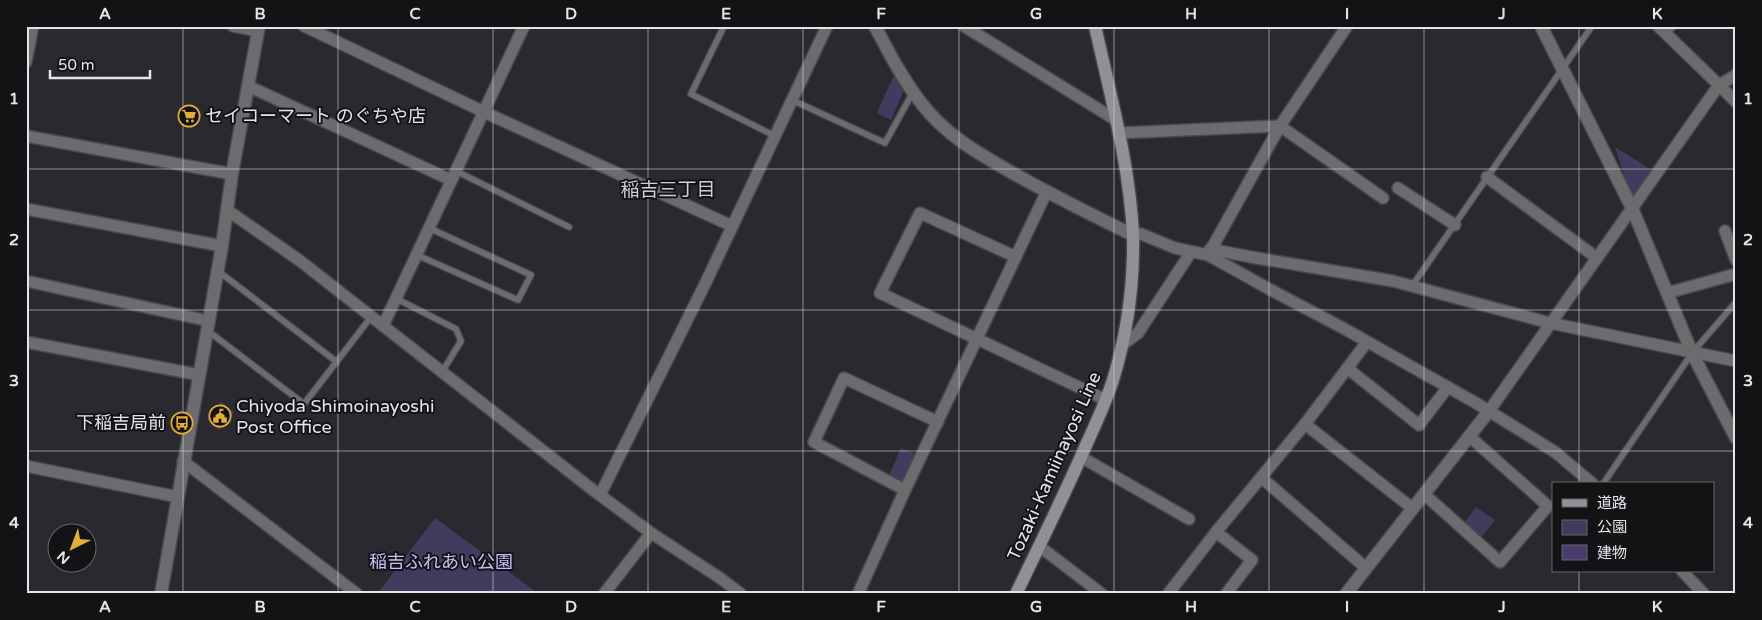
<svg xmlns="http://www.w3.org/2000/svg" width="1762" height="620" font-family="'Varela Round','Noto Sans JP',sans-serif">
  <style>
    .green { fill: #433b5d }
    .building { fill: #493c6d }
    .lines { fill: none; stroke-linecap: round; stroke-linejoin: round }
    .service-casing { stroke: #48474d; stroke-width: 8 }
    .minor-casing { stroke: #48474d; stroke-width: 14 }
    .tertiary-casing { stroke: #48474d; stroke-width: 15 }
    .secondary-casing { stroke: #48474d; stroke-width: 15 }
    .service { stroke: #6c6b6e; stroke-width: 5.5 }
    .minor { stroke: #6c6b6e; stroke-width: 11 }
    .tertiary { stroke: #6c6b6e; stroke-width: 12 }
    .secondary { stroke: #919095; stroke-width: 12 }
    .grid { fill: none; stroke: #e5e4e8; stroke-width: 1; stroke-opacity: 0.55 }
    .labels { text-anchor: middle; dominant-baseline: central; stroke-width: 4; stroke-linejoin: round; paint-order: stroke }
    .poi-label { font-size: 18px; fill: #e5e4e8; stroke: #131215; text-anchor: start }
    .street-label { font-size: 18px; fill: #e5e4e8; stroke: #131215 }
    .park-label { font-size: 18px; fill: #cbbdfc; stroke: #131215 }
    .neighbourhood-label { font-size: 19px; fill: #cecdd4; stroke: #131215 }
    .neatline { fill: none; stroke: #e5e4e8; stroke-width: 2 }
    .grid-label { font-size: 16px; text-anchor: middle; font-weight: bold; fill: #e5e4e8 }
  </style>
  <rect width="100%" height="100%" fill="#2a292f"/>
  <g class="green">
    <polygon points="896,70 906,85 891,120 877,113"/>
    <polygon points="1615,147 1655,172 1633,204"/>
    <polygon points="901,448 918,455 905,482 889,476"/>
    <polygon points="1476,507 1495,520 1478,541 1461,527"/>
    <polygon points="435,518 539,594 377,594"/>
  </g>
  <polygon class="building" points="221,402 234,412 219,430 207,419"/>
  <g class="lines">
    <g class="service-casing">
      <g id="service">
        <polyline points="724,26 691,94 775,136"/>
        <polyline points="1666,34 1674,26"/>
        <polyline points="792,100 885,143 913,92"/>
        <polyline points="456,171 569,227"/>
        <polyline points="417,255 518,300 531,275 429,228"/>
        <polyline points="218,271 337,362"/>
        <polyline points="1412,286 1592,26"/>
        <polyline points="395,298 456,329 461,341 442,372"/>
        <polyline points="208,331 304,404 371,317"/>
        <polyline points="1603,484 1692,353 1736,302"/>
      </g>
    </g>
    <g class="minor-casing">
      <g id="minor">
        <polyline points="233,26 258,31"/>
        <polyline points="304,26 484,112 732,226"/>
        <polyline points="964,26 1116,120"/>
        <polyline points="26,62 33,26"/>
        <polyline points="1736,75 1719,85 1736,102"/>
        <polyline points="248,86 451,180"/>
        <polyline points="1118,133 1280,126 1383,198"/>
        <polyline points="26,136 232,174"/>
        <polyline points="1487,177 1597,258"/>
        <polyline points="1398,188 1455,225"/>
        <polyline points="26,209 222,246"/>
        <polyline points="227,210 299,260 593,490 651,533 720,578 741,594"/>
        <polyline points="1725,231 1736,260"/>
        <polyline points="1133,235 1141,234 1175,248 1208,255 1269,289 1343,328 1476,403 1555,452 1593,484"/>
        <polyline points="1210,249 1251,257 1393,281 1550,323 1736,361"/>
        <polyline points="1208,255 1280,126 1347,26"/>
        <polyline points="1016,257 920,213 880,293 1106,400"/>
        <polyline points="26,281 209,321"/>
        <polyline points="1667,293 1736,274"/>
        <polyline points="383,326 524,26"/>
        <polyline points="26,342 200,375"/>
        <polyline points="1122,345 1138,333 1191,252"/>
        <polyline points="1347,368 1419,425 1448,387"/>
        <polyline points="1489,411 1719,85 1658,26"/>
        <polyline points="1305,424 1412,508"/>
        <polyline points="1081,457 1189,519"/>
        <polyline points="183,461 357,594"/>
        <polyline points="26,466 178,497"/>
        <polyline points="1262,478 1366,568"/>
        <polyline points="905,490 814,442 844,378 938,422"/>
        <polyline points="1424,494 1500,562 1548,506 1469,436"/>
        <polyline points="600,495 706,282 827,26"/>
        <polyline points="1216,532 1252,560 1226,594"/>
        <polyline points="1039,546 1102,594"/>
        <polyline points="1682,571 1704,594"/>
        <polyline points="604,594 651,533"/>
        <polyline points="858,594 905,490 1047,191"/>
        <polyline points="1168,594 1216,532 1305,424 1367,342"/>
      </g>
    </g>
    <g class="tertiary-casing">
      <g id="tertiary">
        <path d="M 875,26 C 889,53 903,80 922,104 C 947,137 983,156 1018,176 C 1056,197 1094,216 1133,235"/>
        <polyline points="1541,26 1632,208 1692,353 1736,438"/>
        <polyline points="161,594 222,246 232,174 259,26"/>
        <polyline points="1346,594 1489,411"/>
      </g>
    </g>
    <g class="secondary-casing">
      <path id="secondary" d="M 1016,594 C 1040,544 1065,494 1087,443 C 1096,423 1106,402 1113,380 C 1127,334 1134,283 1133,235 C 1130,167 1110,93 1095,26"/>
    </g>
    <use href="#service" class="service"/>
    <use href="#minor" class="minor"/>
    <use href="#tertiary" class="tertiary"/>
    <use href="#secondary" class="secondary"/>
  </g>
  <path class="grid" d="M 183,26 L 183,594M 338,26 L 338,594M 493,26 L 493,594M 648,26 L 648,594M 803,26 L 803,594M 959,26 L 959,594M 1114,26 L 1114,594M 1269,26 L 1269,594M 1424,26 L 1424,594M 1579,26 L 1579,484M 26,169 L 1736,169M 26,310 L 1736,310M 26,451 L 1736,451M 1579,571 L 1579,594"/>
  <defs>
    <g id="supermarket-ring" transform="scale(1.125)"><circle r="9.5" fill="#131215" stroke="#e2af34" stroke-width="1.5"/><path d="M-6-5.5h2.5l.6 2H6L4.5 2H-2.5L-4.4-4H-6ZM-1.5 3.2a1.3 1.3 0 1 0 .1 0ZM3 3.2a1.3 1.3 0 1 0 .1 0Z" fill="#e2af34"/></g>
    <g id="civic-ring" transform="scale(1.125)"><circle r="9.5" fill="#131215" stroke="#e2af34" stroke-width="1.5"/><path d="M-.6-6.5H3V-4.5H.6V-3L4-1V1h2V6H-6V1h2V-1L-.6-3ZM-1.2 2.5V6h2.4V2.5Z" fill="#e2af34"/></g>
    <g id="bus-ring" transform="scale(1.125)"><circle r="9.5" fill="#131215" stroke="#e2af34" stroke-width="1.5"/><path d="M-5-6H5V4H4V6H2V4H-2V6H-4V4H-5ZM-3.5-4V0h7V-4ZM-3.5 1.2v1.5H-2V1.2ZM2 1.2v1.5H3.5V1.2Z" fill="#e2af34"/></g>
  </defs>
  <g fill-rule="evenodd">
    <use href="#supermarket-ring" x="189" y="116"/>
    <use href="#civic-ring" x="220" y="416"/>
    <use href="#bus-ring" x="182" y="423"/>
  </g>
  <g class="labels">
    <g class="poi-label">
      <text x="205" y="116">セイコーマート のぐちや店</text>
      <text x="236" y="406">Chiyoda Shimoinayoshi<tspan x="236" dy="21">Post Office</tspan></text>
      <text x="166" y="423" text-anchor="end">下稲吉局前</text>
    </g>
    <g class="street-label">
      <text transform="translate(1054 466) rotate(-66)">Tozaki-Kamiinayosi Line</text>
    </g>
    <g class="park-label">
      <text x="441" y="562">稲吉ふれあい公園</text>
    </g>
    <g class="neighbourhood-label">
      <text x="668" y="190">稲吉三丁目</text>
    </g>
  </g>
  <rect width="1762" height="620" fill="none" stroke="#131215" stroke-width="55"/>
  <rect x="1552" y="482" width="162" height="90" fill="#131215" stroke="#676669"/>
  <rect x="1562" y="499" width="25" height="8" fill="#919095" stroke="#676669"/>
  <text x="1597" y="508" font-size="15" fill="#e5e4e8">道路</text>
  <rect x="1562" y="520" width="25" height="15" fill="#433b5d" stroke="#676669"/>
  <text x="1597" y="532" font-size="15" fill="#e5e4e8">公園</text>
  <rect x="1562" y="545" width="25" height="15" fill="#493c6d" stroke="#676669"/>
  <text x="1597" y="558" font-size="15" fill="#e5e4e8">建物</text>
  <g transform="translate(72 548) rotate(222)"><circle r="24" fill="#131215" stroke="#676669"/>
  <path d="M0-4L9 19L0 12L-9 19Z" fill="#e2af34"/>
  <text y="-8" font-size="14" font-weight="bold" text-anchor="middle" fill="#e5e4e8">N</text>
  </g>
  <path d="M50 70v8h100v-8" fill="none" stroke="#e5e4e8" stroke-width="2.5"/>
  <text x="58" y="70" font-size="15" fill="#e5e4e8" stroke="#131215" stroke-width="4" paint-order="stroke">50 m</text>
  <rect x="28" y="28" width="1706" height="564" class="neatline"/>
  <g class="grid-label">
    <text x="105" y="19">A</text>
    <text x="260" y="19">B</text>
    <text x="415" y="19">C</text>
    <text x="571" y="19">D</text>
    <text x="726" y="19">E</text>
    <text x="881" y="19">F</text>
    <text x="1036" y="19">G</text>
    <text x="1191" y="19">H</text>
    <text x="1347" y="19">I</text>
    <text x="1502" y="19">J</text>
    <text x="1657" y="19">K</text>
    <text x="14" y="104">1</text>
    <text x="1748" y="104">1</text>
    <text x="14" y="245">2</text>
    <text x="1748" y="245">2</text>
    <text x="14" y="386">3</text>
    <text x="1748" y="386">3</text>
    <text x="14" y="528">4</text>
    <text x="1748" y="528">4</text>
    <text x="105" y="612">A</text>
    <text x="260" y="612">B</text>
    <text x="415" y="612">C</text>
    <text x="571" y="612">D</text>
    <text x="726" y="612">E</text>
    <text x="881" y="612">F</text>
    <text x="1036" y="612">G</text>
    <text x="1191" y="612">H</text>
    <text x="1347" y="612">I</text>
    <text x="1502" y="612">J</text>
    <text x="1657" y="612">K</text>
  </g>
</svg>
